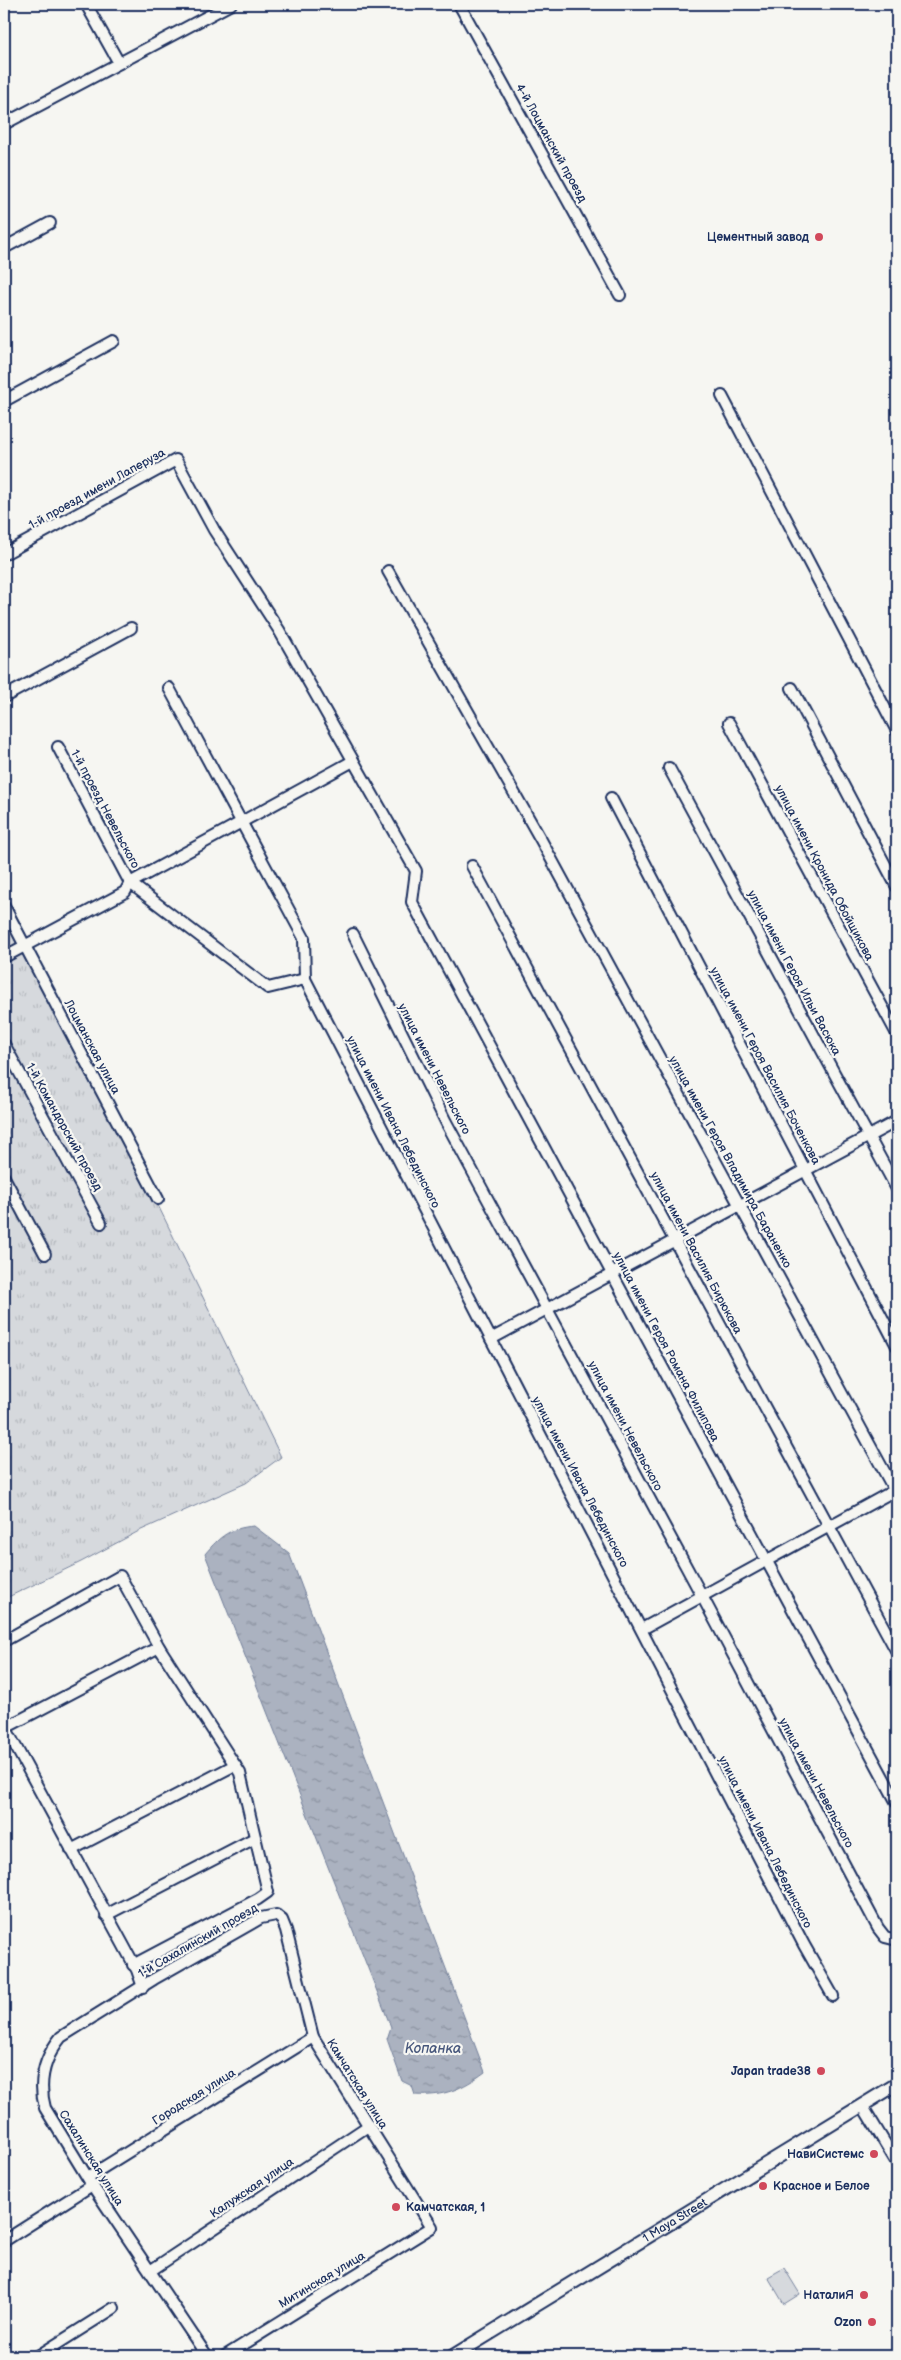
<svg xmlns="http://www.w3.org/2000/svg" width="901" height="2360" font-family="'Balsamiq Sans',sans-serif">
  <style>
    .grass { fill: url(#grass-tufts); stroke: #78849e }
    .pitch { fill: #d6d9dd; stroke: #78849e }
    .water { fill: url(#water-ripples); stroke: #717e99 }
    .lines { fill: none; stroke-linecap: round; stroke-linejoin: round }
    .minor-casing { stroke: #1b2f5e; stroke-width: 14 }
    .tertiary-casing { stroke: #1b2f5e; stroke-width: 16 }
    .minor { stroke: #f6f6f2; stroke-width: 10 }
    .tertiary { stroke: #f6f6f2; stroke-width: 12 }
    .poi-dot { fill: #d1495b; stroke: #f6f6f2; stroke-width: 2 }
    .labels { text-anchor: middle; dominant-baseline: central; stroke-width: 4.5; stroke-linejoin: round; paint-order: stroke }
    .street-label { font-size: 12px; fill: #1b2f5e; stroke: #f6f6f2 }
    .poi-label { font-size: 12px; font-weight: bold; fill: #1b2f5e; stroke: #f6f6f2; text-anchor: end }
    .water-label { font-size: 14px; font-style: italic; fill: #46567b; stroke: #f6f6f2 }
  </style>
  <defs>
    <pattern id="grass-tufts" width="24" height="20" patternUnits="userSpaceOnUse" patternTransform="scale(1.25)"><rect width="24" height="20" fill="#d6d9dd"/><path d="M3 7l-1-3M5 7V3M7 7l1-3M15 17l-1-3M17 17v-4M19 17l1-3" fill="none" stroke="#b7bbc0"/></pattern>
    <pattern id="water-ripples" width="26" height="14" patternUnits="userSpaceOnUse" patternTransform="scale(1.25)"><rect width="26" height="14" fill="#abb2c0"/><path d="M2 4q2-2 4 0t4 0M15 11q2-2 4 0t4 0" fill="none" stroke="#8a919f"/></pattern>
  </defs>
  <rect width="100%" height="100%" fill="#f6f6f2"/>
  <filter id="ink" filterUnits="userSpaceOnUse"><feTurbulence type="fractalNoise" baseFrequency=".02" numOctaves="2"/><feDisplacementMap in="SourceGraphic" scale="10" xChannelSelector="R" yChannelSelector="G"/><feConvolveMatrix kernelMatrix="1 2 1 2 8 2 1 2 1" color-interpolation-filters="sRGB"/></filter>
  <g filter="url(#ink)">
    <polygon class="grass" points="4,890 281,1457 246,1483 139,1531 81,1562 4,1599"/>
    <polygon class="pitch" points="784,2268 800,2294 784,2304 768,2277"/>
    <path class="water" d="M 254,1526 L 289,1553 L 485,2072 C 462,2089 444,2097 415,2095 L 412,2086 L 402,2081 L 387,2039 L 391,2027 L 205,1554 C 220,1536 230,1528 254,1526 Z"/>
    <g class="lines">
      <g class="minor-casing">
        <g id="minor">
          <polyline points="86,4 119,63"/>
          <polyline points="459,4 620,295"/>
          <polyline points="4,124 231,4"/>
          <polyline points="4,248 50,223"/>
          <polyline points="722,396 897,731"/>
          <polyline points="4,401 114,341"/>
          <polyline points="4,554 176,460 214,530 279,630 416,871 412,902 897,1803"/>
          <polyline points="388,571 541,840 897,1495"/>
          <polyline points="169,688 304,938 305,979 804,1945 833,1996"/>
          <polyline points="792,688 897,887"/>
          <polyline points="4,697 131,628"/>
          <polyline points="729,723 897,1034"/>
          <polyline points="58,747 130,883 268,988 305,979"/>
          <polyline points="669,768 897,1189"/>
          <polyline points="611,798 897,1346"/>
          <polyline points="472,866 897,1652"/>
          <polyline points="4,906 158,1199"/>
          <polyline points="353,934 446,1122 702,1596 878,1928 885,1937 897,1940"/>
          <polyline points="4,957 125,892 130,883 353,761"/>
          <polyline points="4,1044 101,1223"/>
          <polyline points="4,1177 45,1254"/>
          <polyline points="491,1339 897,1121"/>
          <polyline points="642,1629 897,1489"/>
          <polyline points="4,1641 120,1576 159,1647 240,1773 268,1892 258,1899 133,1965"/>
          <polyline points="4,1725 137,1970 143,1987"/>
          <polyline points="5,1728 159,1647"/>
          <polyline points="71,1850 235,1765"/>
          <polyline points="106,1915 255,1838"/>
          <polyline points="862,2105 897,2163"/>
          <polyline points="88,2177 313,2037"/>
          <polyline points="4,2241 92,2185"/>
          <polyline points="150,2271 368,2126"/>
          <polyline points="38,2356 114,2308"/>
          <path d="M 207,2356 L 92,2185 L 45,2108 C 38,2082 44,2058 61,2037 L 154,1979 L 261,1918 L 276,1915 L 282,1920 L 286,1930 L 313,2037 L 432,2227 L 225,2356"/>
        </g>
      </g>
      <g class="tertiary-casing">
        <g id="tertiary">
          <path id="s1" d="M 453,2356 L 897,2084"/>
        </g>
      </g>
      <use href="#minor" class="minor"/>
      <use href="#tertiary" class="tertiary"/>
    </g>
  </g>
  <g class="poi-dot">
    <circle cx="819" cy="237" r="5"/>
    <circle cx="821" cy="2071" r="5"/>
    <circle cx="874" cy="2154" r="5"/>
    <circle cx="763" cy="2186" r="5"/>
    <circle cx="396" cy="2207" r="5"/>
    <circle cx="864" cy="2295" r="5"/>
    <circle cx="872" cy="2322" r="5"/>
  </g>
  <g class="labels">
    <g class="street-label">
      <text transform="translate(551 143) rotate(61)">4-й Лоцманский проезд</text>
      <text transform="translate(97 489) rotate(-29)">1-й проезд имени Лаперуза</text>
      <text transform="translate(105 809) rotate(62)">1-й проезд Невельского</text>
      <text transform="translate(824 873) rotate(62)">улица имени Кронида Обойщикова</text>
      <text transform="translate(794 973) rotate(62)">улица имени Героя Ильи Васюка</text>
      <text transform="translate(92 1047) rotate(62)">Лоцманская улица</text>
      <text transform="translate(765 1066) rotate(62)">улица имени Героя Василия Боченкова</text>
      <text transform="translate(434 1069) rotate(63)">улица имени Невельского</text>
      <text transform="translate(393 1122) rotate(63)">улица имени Ивана Лебединского</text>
      <text transform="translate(64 1127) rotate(61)">1-й Командорский проезд</text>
      <text transform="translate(730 1162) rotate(61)">улица имени Героя Владимира Бараненко</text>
      <text transform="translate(696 1253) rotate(62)">улица имени Василия Бирюкова</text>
      <text transform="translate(666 1347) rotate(62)">улица имени Героя Романа Филипова</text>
      <text transform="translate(625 1426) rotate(62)">улица имени Невельского</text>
      <text transform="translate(580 1482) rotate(62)">улица имени Ивана Лебединского</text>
      <text transform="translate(816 1783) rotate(62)">улица имени Невельского</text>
      <text transform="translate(765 1842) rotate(63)">улица имени Ивана Лебединского</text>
      <text transform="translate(198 1941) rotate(-30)">1-й Сахалинский проезд</text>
      <text transform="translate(357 2084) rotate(58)">Камчатская улица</text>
      <text transform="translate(194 2097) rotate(-32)">Городская улица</text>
      <text transform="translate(91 2158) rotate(58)">Сахалинская улица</text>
      <text transform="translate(252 2188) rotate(-34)">Калужская улица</text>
      <text stroke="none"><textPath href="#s1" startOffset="260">1 Maya Street</textPath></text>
      <text transform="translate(322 2280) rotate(-31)">Митинская улица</text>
    </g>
    <g class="poi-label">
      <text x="809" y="237">Цементный завод</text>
      <text x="811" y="2071">Japan trade38</text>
      <text x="864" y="2154">НавиСистемс</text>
      <text x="773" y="2186" text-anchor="start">Красное и Белое</text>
      <text x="406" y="2207" text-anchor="start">Камчатская, 1</text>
      <text x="854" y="2295">НаталиЯ</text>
      <text x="862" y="2322">Ozon</text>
    </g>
    <g class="water-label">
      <text x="433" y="2048">Копанка</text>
    </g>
  </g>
  <rect width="901" height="2360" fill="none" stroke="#f6f6f2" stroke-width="20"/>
  <rect x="10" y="10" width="881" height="2340" fill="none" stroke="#1b2f5e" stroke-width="2" filter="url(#ink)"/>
</svg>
